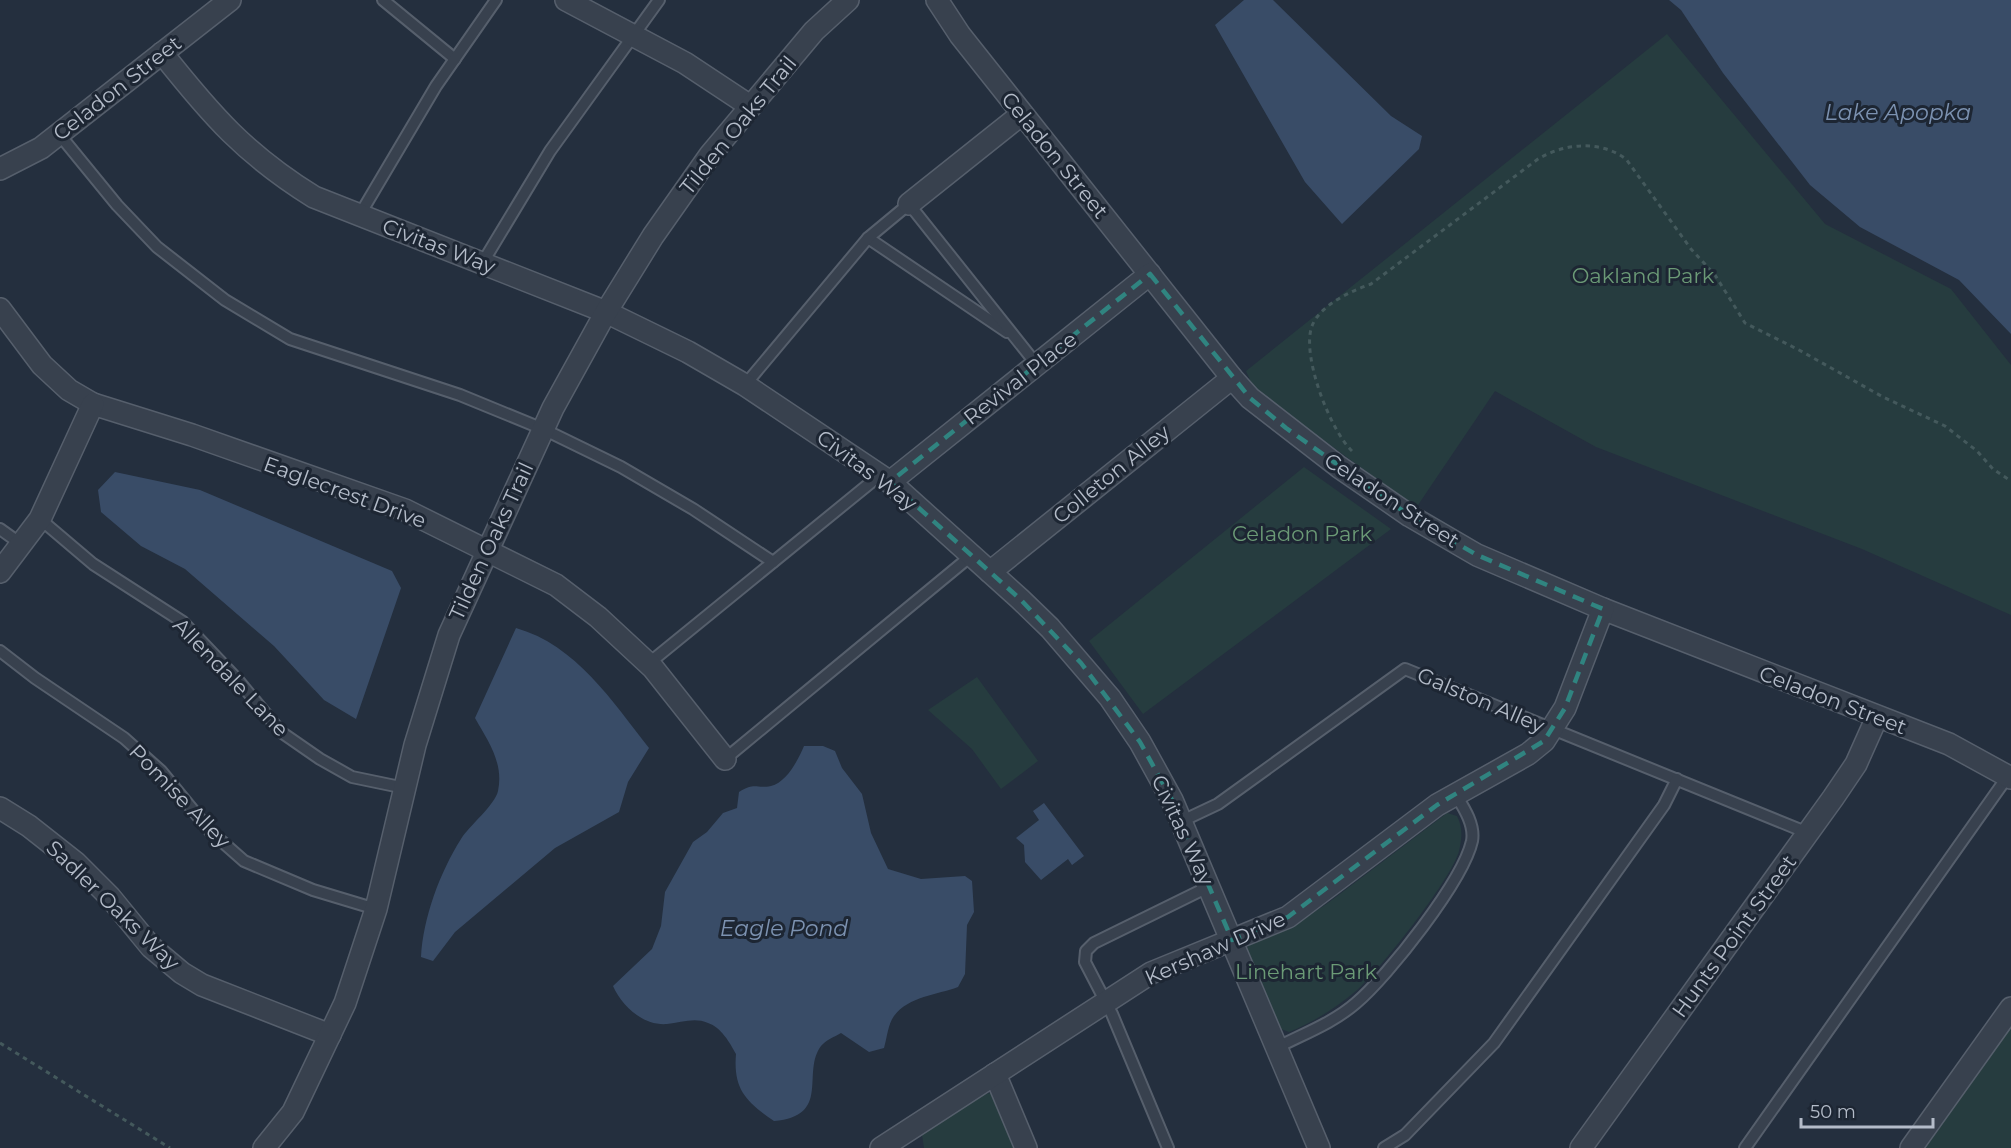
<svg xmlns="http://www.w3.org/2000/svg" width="2011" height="1148" font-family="Montserrat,sans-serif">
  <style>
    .green { fill: #263c3f }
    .water { fill: #394c67 }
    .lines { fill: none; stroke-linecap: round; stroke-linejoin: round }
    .service-casing { stroke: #565f6c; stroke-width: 14 }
    .minor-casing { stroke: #565f6c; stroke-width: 24 }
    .path { stroke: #44595c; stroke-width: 3; stroke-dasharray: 4.5 4.5; stroke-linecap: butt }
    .service { stroke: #38414e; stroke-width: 10 }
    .minor { stroke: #38414e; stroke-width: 21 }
    .marked { fill: none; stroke: #308480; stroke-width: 4.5; stroke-dasharray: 12 8; stroke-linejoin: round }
    .labels { text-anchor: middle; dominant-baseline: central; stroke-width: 6; stroke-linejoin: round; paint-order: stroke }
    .street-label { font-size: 21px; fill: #b4bcc9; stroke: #1d2633 }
    .park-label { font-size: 21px; fill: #6b9a76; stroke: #1d2633 }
    .water-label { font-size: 22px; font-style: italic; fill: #7c92b1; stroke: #1d2633 }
  </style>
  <rect width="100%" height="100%" fill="#242f3e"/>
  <g class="green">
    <polygon points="1667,34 1825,224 1951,289 2011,365 2011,615 1862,549 1596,447 1495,391 1416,508 1254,389 1246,371"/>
    <polygon points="1304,467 1391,529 1143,714 1089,641"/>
    <polygon points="977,677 1038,761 1001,789 972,749 928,710"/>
    <path d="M 1447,813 L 1457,816 C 1463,827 1462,839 1459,851 C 1451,880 1379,971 1356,991 C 1335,1008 1314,1022 1289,1032 L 1281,1029 L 1249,959 L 1247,948 L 1251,942 L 1296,924 L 1328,903 Z"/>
    <polygon points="2011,1022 2011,1148 1921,1148"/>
    <polygon points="990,1093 996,1097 1017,1148 924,1148 922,1135 978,1096"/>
  </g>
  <g class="water">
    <polygon points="1244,0 1273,0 1391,116 1422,136 1419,149 1342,224 1305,182 1215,25"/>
    <polygon points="1669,0 2011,0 2011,334 1959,280 1860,227 1810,185 1723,73 1681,10"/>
    <polygon points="115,472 200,490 392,571 401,588 356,719 324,700 274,646 185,569 141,546 101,512 98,490"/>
    <path d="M 516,628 C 576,645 612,701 649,748 L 628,782 L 619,812 L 555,848 L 455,932 L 433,961 L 421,957 C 423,918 440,872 461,839 C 469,826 495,805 498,791 C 504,763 488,741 475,718 Z"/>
    <path d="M 804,746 L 823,746 L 835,751 L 842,768 L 862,794 L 871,833 L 888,869 L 921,879 L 965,876 L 972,881 L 974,912 L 967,925 L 965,974 L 958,987 C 937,995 909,996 894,1016 C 888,1024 887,1038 884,1048 L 869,1052 L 841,1033 C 834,1037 826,1040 821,1046 C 801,1073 832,1116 774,1121 C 746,1102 733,1089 736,1054 C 730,1043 721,1027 708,1023 C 694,1017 681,1023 667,1024 C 643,1026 622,1006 613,986 L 652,949 L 661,926 L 665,892 L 693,842 L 707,832 L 723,813 L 737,808 L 739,792 C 756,782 755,789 771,786 C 787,782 798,760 804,746 Z"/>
    <polygon points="1044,803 1084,856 1072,865 1068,859 1041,880 1025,862 1024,845 1016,838 1039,820 1033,811"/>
  </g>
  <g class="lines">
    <g class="service-casing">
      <g id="service">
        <polyline points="383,0 455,59"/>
        <polyline points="59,134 117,205 157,247 225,300 290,339 460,395 543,429 621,467 693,509 773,562"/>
        <polyline points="359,216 436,86 496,0"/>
        <polyline points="868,238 1007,332"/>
        <polyline points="483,262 550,151 659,0"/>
        <polyline points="745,385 868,238 909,204 1037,365"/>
        <polyline points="40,519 93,564 183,622 237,679 281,732 320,759 352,777 405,788"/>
        <polyline points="0,529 21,544"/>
        <polyline points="0,651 35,678 124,738 161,771 210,831 244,861 313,890 376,909"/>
        <polyline points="648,664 880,475"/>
        <polyline points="725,759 972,555"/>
        <polyline points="1182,821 1218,804 1405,669 1808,833"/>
        <path d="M 1276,1048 C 1303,1034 1333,1023 1356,1003 C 1388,976 1463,881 1472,841 C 1475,825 1464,808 1456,795"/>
        <polyline points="1168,1148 1112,1014 1085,962 1086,951 1094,943 1210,886"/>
        <polyline points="1384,1148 1405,1135 1494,1043 1664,805 1677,779"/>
        <polyline points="1745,1148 2008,776"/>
      </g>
    </g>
    <g class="minor-casing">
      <g id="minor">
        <polyline points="566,0 685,63 750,106"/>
        <polyline points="937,0 960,35 1232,378 1250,398 1339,467 1410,516 1477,555 1603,609 1949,744 2011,778"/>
        <path d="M 162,53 C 212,116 245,154 314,197 L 606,312 L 688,352 L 745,385 L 890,482 L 1020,599 L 1050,628 L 1110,698 L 1140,742 L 1172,800 L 1319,1148"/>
        <polyline points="0,169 41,148 230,0"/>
        <polyline points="909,204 1022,114"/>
        <polyline points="0,309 42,365 69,390 93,404 192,435 405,510 556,585 598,617 653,668 725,759"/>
        <polyline points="890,482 1150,274"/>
        <polyline points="0,572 40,519 93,404"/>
        <polyline points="990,572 1232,378"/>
        <polyline points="0,808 29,826 76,863 110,897 151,947 182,973 202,985 330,1035"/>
        <polyline points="995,1074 1026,1148"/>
        <polyline points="264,1148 293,1112 345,1003 376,909 415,745 449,635 553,408 606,312 653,236 710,155 814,31 848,0"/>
        <polyline points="881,1148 1151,973 1288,917 1437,805 1528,754 1544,741 1565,708 1603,609"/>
        <polyline points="1581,1148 1833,798 1856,764 1877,717"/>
        <polyline points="1911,1148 2011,1008"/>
      </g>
    </g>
    <g class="path">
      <path d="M 1352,451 C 1330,430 1301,355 1312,326 C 1320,305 1351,291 1371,284 L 1538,159 C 1565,143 1600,140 1626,159 L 1691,249 L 1715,275 L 1745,323 L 1799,350 L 1883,397 L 1945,426 L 1977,451 L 1993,469 L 2011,481"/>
      <polyline points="0,1043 170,1148"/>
    </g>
    <use href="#service" class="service"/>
    <use href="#minor" class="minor"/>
  </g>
  <path class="marked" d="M 1150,274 L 1250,398 L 1286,428 L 1410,516 L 1477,555 L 1603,609 L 1565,708 L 1544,741 L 1437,805 L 1288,917 L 1232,940 L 1172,800 L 1140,742 L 1081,663 L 1020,599 L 890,482 Z"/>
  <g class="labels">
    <g class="street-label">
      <text transform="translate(117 88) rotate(-38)">Celadon Street</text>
      <text transform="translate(738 125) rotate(-51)">Tilden Oaks Trail</text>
      <text transform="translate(1055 155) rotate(51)">Celadon Street</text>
      <text transform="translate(439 246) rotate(21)">Civitas Way</text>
      <text transform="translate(1020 378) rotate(-38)">Revival Place</text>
      <text transform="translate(867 470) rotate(37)">Civitas Way</text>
      <text transform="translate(1111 474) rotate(-39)">Colleton Alley</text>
      <text transform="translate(345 492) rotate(20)">Eaglecrest Drive</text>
      <text transform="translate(1392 500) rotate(33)">Celadon Street</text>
      <text transform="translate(491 541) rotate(-65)">Tilden Oaks Trail</text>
      <text transform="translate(231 677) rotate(46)">Allendale Lane</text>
      <text transform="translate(1481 700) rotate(23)">Galston Alley</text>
      <text transform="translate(1833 700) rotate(21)">Celadon Street</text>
      <text transform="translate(180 796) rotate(46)">Pomise Alley</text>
      <text transform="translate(1183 830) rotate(65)">Civitas Way</text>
      <text transform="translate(113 905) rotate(44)">Sadler Oaks Way</text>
      <text transform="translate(1734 936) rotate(-54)">Hunts Point Street</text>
      <text transform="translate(1215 948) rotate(-24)">Kershaw Drive</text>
    </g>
    <g class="park-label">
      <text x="1643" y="275">Oakland Park</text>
      <text x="1302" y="533">Celadon Park</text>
      <text x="1306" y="971">Linehart Park</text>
    </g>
    <g class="water-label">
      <text x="1898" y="112">Lake Apopka</text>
      <text x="784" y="928">Eagle Pond</text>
    </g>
  </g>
  <path d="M1801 1118v9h132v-9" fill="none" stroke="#b4bcc9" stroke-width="3"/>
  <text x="1810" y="1118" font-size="18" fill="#b4bcc9" stroke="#1d2633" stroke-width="4.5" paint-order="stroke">50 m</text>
</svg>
